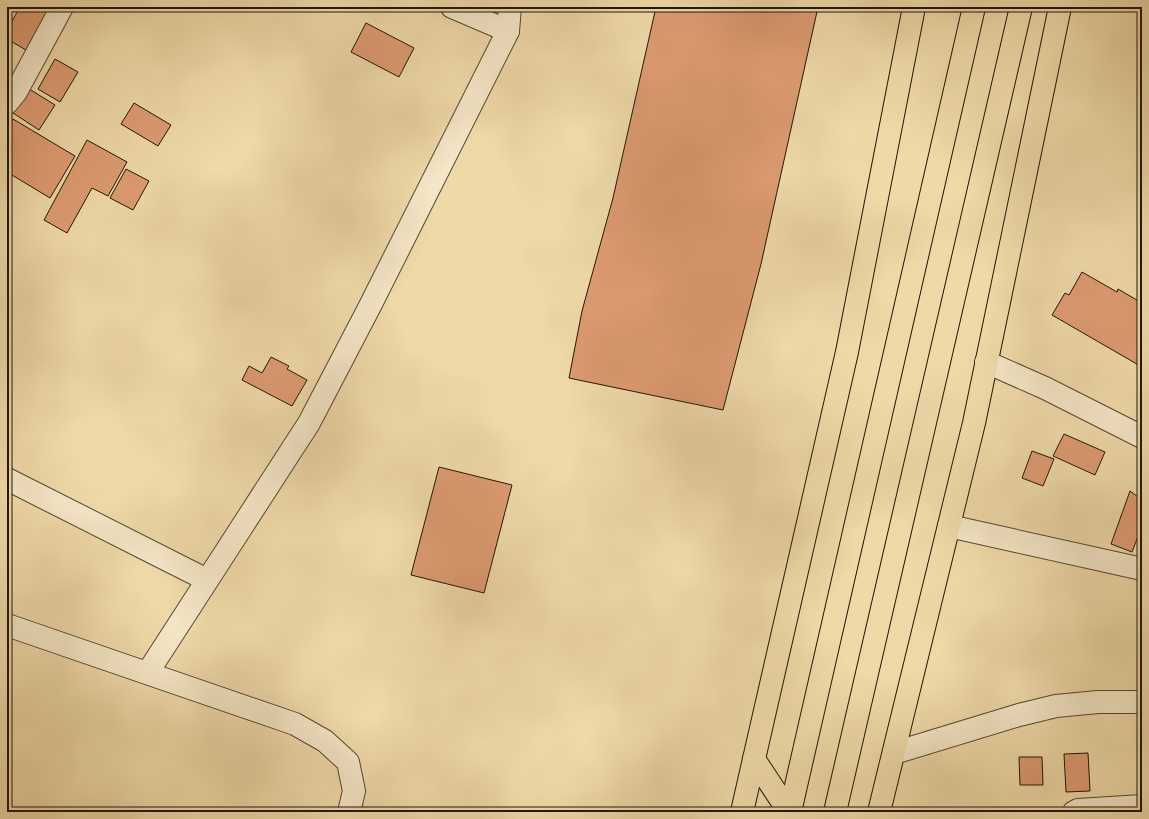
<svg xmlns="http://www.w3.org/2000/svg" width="1149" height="819" font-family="'Sorts Mill Goudy',serif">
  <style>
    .building { fill: #de9b72; stroke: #201608 }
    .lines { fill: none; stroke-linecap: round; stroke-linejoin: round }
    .minor-casing { stroke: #544730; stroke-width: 24 }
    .highway-casing { stroke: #201608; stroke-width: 24 }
    .minor { stroke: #f5e6c7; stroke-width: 22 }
    .highway { stroke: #efd9a9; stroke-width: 22 }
  </style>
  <rect width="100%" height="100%" fill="#efd9a9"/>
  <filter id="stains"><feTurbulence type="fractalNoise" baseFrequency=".005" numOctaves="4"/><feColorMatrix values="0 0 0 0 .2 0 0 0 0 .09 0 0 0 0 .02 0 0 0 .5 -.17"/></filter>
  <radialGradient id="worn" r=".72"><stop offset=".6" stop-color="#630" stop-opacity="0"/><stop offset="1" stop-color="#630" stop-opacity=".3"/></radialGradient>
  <g class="building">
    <polygon points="20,7 40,7 48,11 26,50 7,39 7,30"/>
    <polygon points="656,7 818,7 761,264 723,410 569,378 582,311 613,198"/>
    <polygon points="366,23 414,48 399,77 351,52"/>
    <polygon points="55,59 78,72 60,102 38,89"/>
    <polygon points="26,87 55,105 39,130 10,111"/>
    <polygon points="134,103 171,125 158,146 121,124"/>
    <polygon points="13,119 75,156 50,198 7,172 7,128"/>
    <polygon points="87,140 127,162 108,196 92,188 67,233 44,220"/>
    <polygon points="126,169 149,181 133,210 110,198"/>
    <polygon points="1082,272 1117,292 1118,289 1142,303 1142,367 1052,315 1065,293 1069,295"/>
    <polygon points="271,357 289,366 287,369 307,380 292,406 242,380 249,366 262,373"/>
    <polygon points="1064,434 1105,452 1095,475 1053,456"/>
    <polygon points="1032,451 1054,459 1043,486 1022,478"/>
    <polygon points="439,467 512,485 484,593 411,575"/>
    <polygon points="1130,491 1142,500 1142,526 1132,552 1111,544"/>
    <polygon points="1088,753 1090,791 1066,792 1064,754"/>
    <polygon points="1019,757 1042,757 1043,785 1020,785"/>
  </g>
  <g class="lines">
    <g class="minor-casing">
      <g id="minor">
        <polyline points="452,7 508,31"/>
        <polyline points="7,103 16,92 62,7"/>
        <polyline points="986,362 1045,388 1142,437"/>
        <polyline points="7,479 207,580"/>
        <polyline points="949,526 1142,569"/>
        <polyline points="7,625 295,724 325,741 348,762 354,791 349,812"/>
        <polyline points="148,672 309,423 370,306 508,31 510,7"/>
        <polyline points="894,753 1019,715 1056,706 1098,702 1142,702"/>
        <polyline points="1074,812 1078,810 1142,806"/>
      </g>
    </g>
    <g class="highway-casing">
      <g id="highway">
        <polyline points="742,812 754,759"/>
        <polyline points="789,812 754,759 847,352 914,7"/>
        <polyline points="790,812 974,7"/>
        <polyline points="835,812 1021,7"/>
        <polyline points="879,812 974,423 1060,7"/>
      </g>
    </g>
    <use href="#minor" class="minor"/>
    <use href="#highway" class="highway"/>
  </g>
  <rect width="1149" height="819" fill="none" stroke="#efd9a9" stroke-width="24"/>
  <rect x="8" y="8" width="1133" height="803" fill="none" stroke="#201608" stroke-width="2"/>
  <rect x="12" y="12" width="1125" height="795" fill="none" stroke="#201608"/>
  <rect width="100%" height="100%" filter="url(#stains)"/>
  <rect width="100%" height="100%" fill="url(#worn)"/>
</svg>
